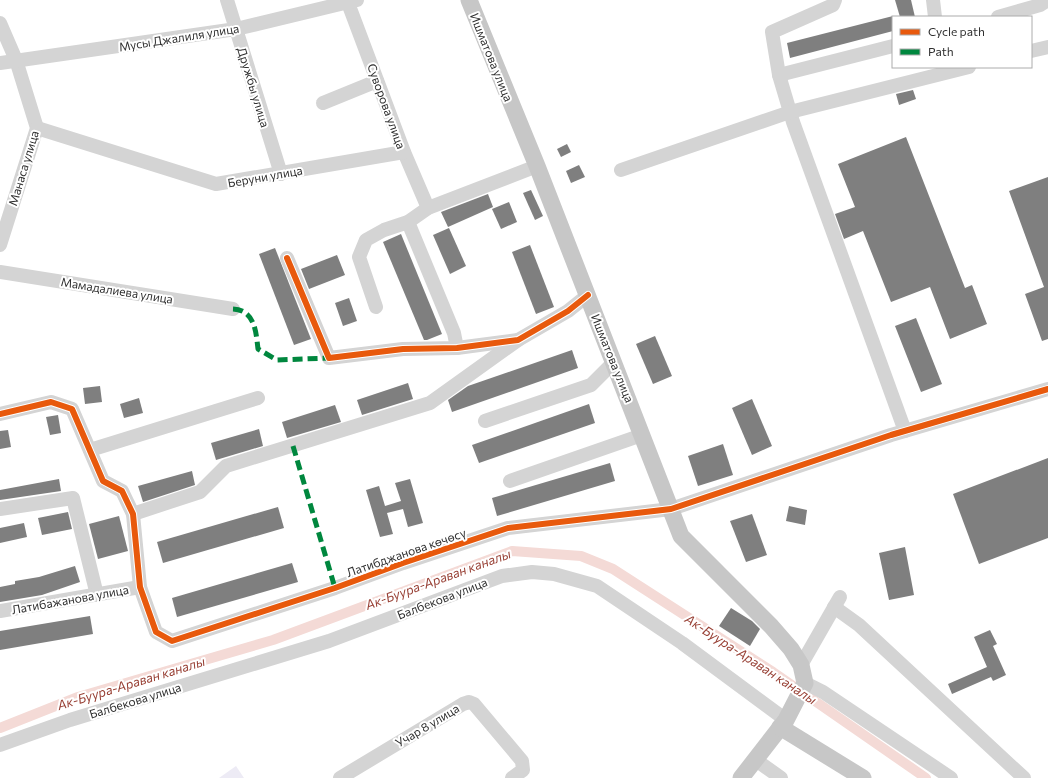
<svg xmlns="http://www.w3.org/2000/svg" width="1048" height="778" font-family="Commissioner,sans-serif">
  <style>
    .green { fill: #edebf5 }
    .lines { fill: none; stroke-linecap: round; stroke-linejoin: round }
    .canal { stroke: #f4dad6; stroke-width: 10 }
    .building { fill: #7f7f7f }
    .minor { stroke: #d4d4d4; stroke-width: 14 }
    .major { stroke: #c7c7c7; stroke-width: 17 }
    .quiet { stroke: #00873e; stroke-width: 5; stroke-dasharray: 10 5; stroke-linecap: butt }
    .cycleway-casing { stroke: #fff; stroke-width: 8 }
    .cycleway { stroke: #e8590c; stroke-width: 6 }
    .labels { text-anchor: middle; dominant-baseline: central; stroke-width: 4; stroke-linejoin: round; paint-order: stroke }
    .street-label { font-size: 12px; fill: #2f2f2f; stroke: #fff }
    .water-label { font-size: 13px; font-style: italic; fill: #984035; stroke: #fff }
  </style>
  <rect width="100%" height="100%" fill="#fff"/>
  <polygon class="green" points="236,766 244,778 219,778"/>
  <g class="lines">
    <polyline class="canal" points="0,728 78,697 273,640 512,551 581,556 613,569 773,672 926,778"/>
  </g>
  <g class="building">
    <polygon points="895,0 911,0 915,17 900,17"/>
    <polygon points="893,16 893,31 790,58 787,43"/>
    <polygon points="913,90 916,99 899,105 896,94"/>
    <polygon points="906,137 965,288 972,285 987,324 950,339 930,287 891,302 863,231 844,239 835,214 855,207 838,164"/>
    <polygon points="567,144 571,152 561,157 557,149"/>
    <polygon points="579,165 585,177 571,183 566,171"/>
    <polygon points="1048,177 1048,339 1042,341 1025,294 1044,287 1009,191"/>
    <polygon points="531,190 543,216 535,220 523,193"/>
    <polygon points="488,194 493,207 448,227 441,212"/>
    <polygon points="509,202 517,222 501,229 492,209"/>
    <polygon points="449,228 466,266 450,274 433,235"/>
    <polygon points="401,234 442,334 427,340 424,340 383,242"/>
    <polygon points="530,245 554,307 536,314 512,252"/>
    <polygon points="275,248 311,339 294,345 259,254"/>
    <polygon points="337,255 345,275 309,289 301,269"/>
    <polygon points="349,298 357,321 343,326 335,303"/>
    <polygon points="916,318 942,384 921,392 895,326"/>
    <polygon points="655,336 672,376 653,384 636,344"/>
    <polygon points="572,350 578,368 452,412 448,400 468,386"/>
    <polygon points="408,383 413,399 362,415 357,400"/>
    <polygon points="100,386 102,402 85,404 83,388"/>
    <polygon points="139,398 143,413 124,418 120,404"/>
    <polygon points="752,399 772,446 752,455 732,408"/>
    <polygon points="589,404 595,423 479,463 472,445"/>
    <polygon points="335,405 341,422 287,438 282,422"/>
    <polygon points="58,415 61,433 50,435 46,417"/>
    <polygon points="259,429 263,446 216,460 211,443"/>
    <polygon points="8,430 11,447 0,449 0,431"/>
    <polygon points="723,444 733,475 698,486 688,456"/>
    <polygon points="1048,458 1048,538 979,564 953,494"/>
    <polygon points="610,463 615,481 497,516 492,498"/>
    <polygon points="192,471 195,485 143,502 138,486"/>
    <polygon points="59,479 61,491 0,500 0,490"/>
    <polygon points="410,479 423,523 408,527 403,509 387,513 393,534 380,537 366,490 379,486 385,506 401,501 395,483"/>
    <polygon points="789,506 807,510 805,525 786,521"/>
    <polygon points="278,507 284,528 163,563 157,542"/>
    <polygon points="68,512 72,529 42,535 38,518"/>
    <polygon points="752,514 767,555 746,562 730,521"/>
    <polygon points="119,516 128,551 98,559 89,524"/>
    <polygon points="24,523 27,537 0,543 0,528"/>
    <polygon points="905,547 914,595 889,600 879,553"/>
    <polygon points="292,563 298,582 177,617 172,598"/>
    <polygon points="75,566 80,582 42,595 0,602 0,587 15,584 15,581 39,577"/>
    <polygon points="731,608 752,621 760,629 750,646 719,626"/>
    <polygon points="90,616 93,634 0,650 0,631"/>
    <polygon points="990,630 997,644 993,646 1006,675 993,681 991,677 952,694 948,684 987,667 974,637"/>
  </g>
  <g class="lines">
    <g class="minor">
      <polyline points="227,0 281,174"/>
      <polyline points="835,0 833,5 772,32 779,75 793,122 905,431"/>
      <polyline points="933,0 935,17"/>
      <polyline points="348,3 404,152 428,208"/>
      <polyline points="998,17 1040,5 1048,0"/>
      <polyline points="0,23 16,60 37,128 0,245"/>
      <polyline points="1031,51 1048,47"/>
      <polyline points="0,63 236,29 357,0"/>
      <polyline points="779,75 893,46"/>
      <polyline points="323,103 377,81"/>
      <polyline points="37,128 216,184 404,152"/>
      <polyline points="621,170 790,112 969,67"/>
      <polyline points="408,222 454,333 457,348"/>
      <polyline points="287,258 329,358 403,349 457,348 518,340 568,311 588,295"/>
      <polyline points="0,272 233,309"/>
      <polyline points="376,307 359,257 366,240 384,230 408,222 428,208 537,166"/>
      <polyline points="0,414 51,402 72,409 103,481 122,491 133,514 140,587 156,632 172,641 335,588 403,563 508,528 671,509 891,435 1048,389"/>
      <polyline points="485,421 591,385 614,362"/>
      <polyline points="90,450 258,398"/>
      <polyline points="510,481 642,435"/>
      <polyline points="0,509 73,498 97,595"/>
      <polyline points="133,514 200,492 226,466 430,403 518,340"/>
      <polyline points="834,607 859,625 1024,778"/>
      <polyline points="0,611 140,587"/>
      <polyline points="801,665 840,597"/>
      <polyline points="805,683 823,692 951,778"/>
      <polyline points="0,745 70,720 329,641 502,576 532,572 554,574 597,586 682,643 786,720"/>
      <polyline points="756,760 781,778"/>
      <polyline points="340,778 463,704 469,702 474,704 522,761 523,770 512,778"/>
    </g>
    <g class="major">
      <polyline points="469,0 537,166 681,536 771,626 791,649 801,665 805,683 786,720 741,778"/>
      <polyline points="780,727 863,778"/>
    </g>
    <g class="quiet">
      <path d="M 233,309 C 255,310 256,332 258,349 L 277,360 L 329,358"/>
      <polyline points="293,446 335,588"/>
    </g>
    <g class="cycleway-casing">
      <g id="cycleway">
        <polyline points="287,258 329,358 403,349 457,348 518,340 568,311 588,295"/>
        <polyline points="0,414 51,402 72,409 103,481 122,491 133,514 140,587 156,632 172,641 335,588 403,563 508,528 671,509 891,435 1048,389"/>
      </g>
    </g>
    <use href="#cycleway" class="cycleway"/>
  </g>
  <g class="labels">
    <g class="street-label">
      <text transform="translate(179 37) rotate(-9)">Мусы Джалиля улица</text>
      <text transform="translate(492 57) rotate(68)">Ишматова улица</text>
      <text transform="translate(254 87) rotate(73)">Дружбы улица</text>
      <text transform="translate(387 106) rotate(70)">Суворова улица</text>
      <text transform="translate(23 168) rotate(-73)">Манаса улица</text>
      <text transform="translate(265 176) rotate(-10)">Беруни улица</text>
      <text transform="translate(117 290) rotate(9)">Мамадалиева улица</text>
      <text transform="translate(613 358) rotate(68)">Ишматова улица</text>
      <text transform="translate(406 552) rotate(-19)">Латибджанова көчөсү</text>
      <text transform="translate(442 598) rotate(-21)">Балбекова улица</text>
      <text transform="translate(70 599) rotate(-10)">Латибажанова улица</text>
      <text transform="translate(135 700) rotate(-17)">Балбекова улица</text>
      <text transform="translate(427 725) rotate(-31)">Учар 8 улица</text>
    </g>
    <g class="water-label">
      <text transform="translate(438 579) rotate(-20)">Ак-Буура-Араван каналы</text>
      <text transform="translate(751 659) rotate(33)">Ак-Буура-Араван каналы</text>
      <text transform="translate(131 683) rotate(-17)">Ак-Буура-Араван каналы</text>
    </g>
  </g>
  <rect x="892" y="16" width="140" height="52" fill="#ffffff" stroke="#acacac"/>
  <rect x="900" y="29" width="20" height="6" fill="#e8590c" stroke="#acacac"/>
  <text x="928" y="36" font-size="12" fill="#2f2f2f">Cycle path</text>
  <rect x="900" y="49" width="20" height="6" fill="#00873e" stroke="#acacac"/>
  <text x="928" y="56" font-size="12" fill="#2f2f2f">Path</text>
</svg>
